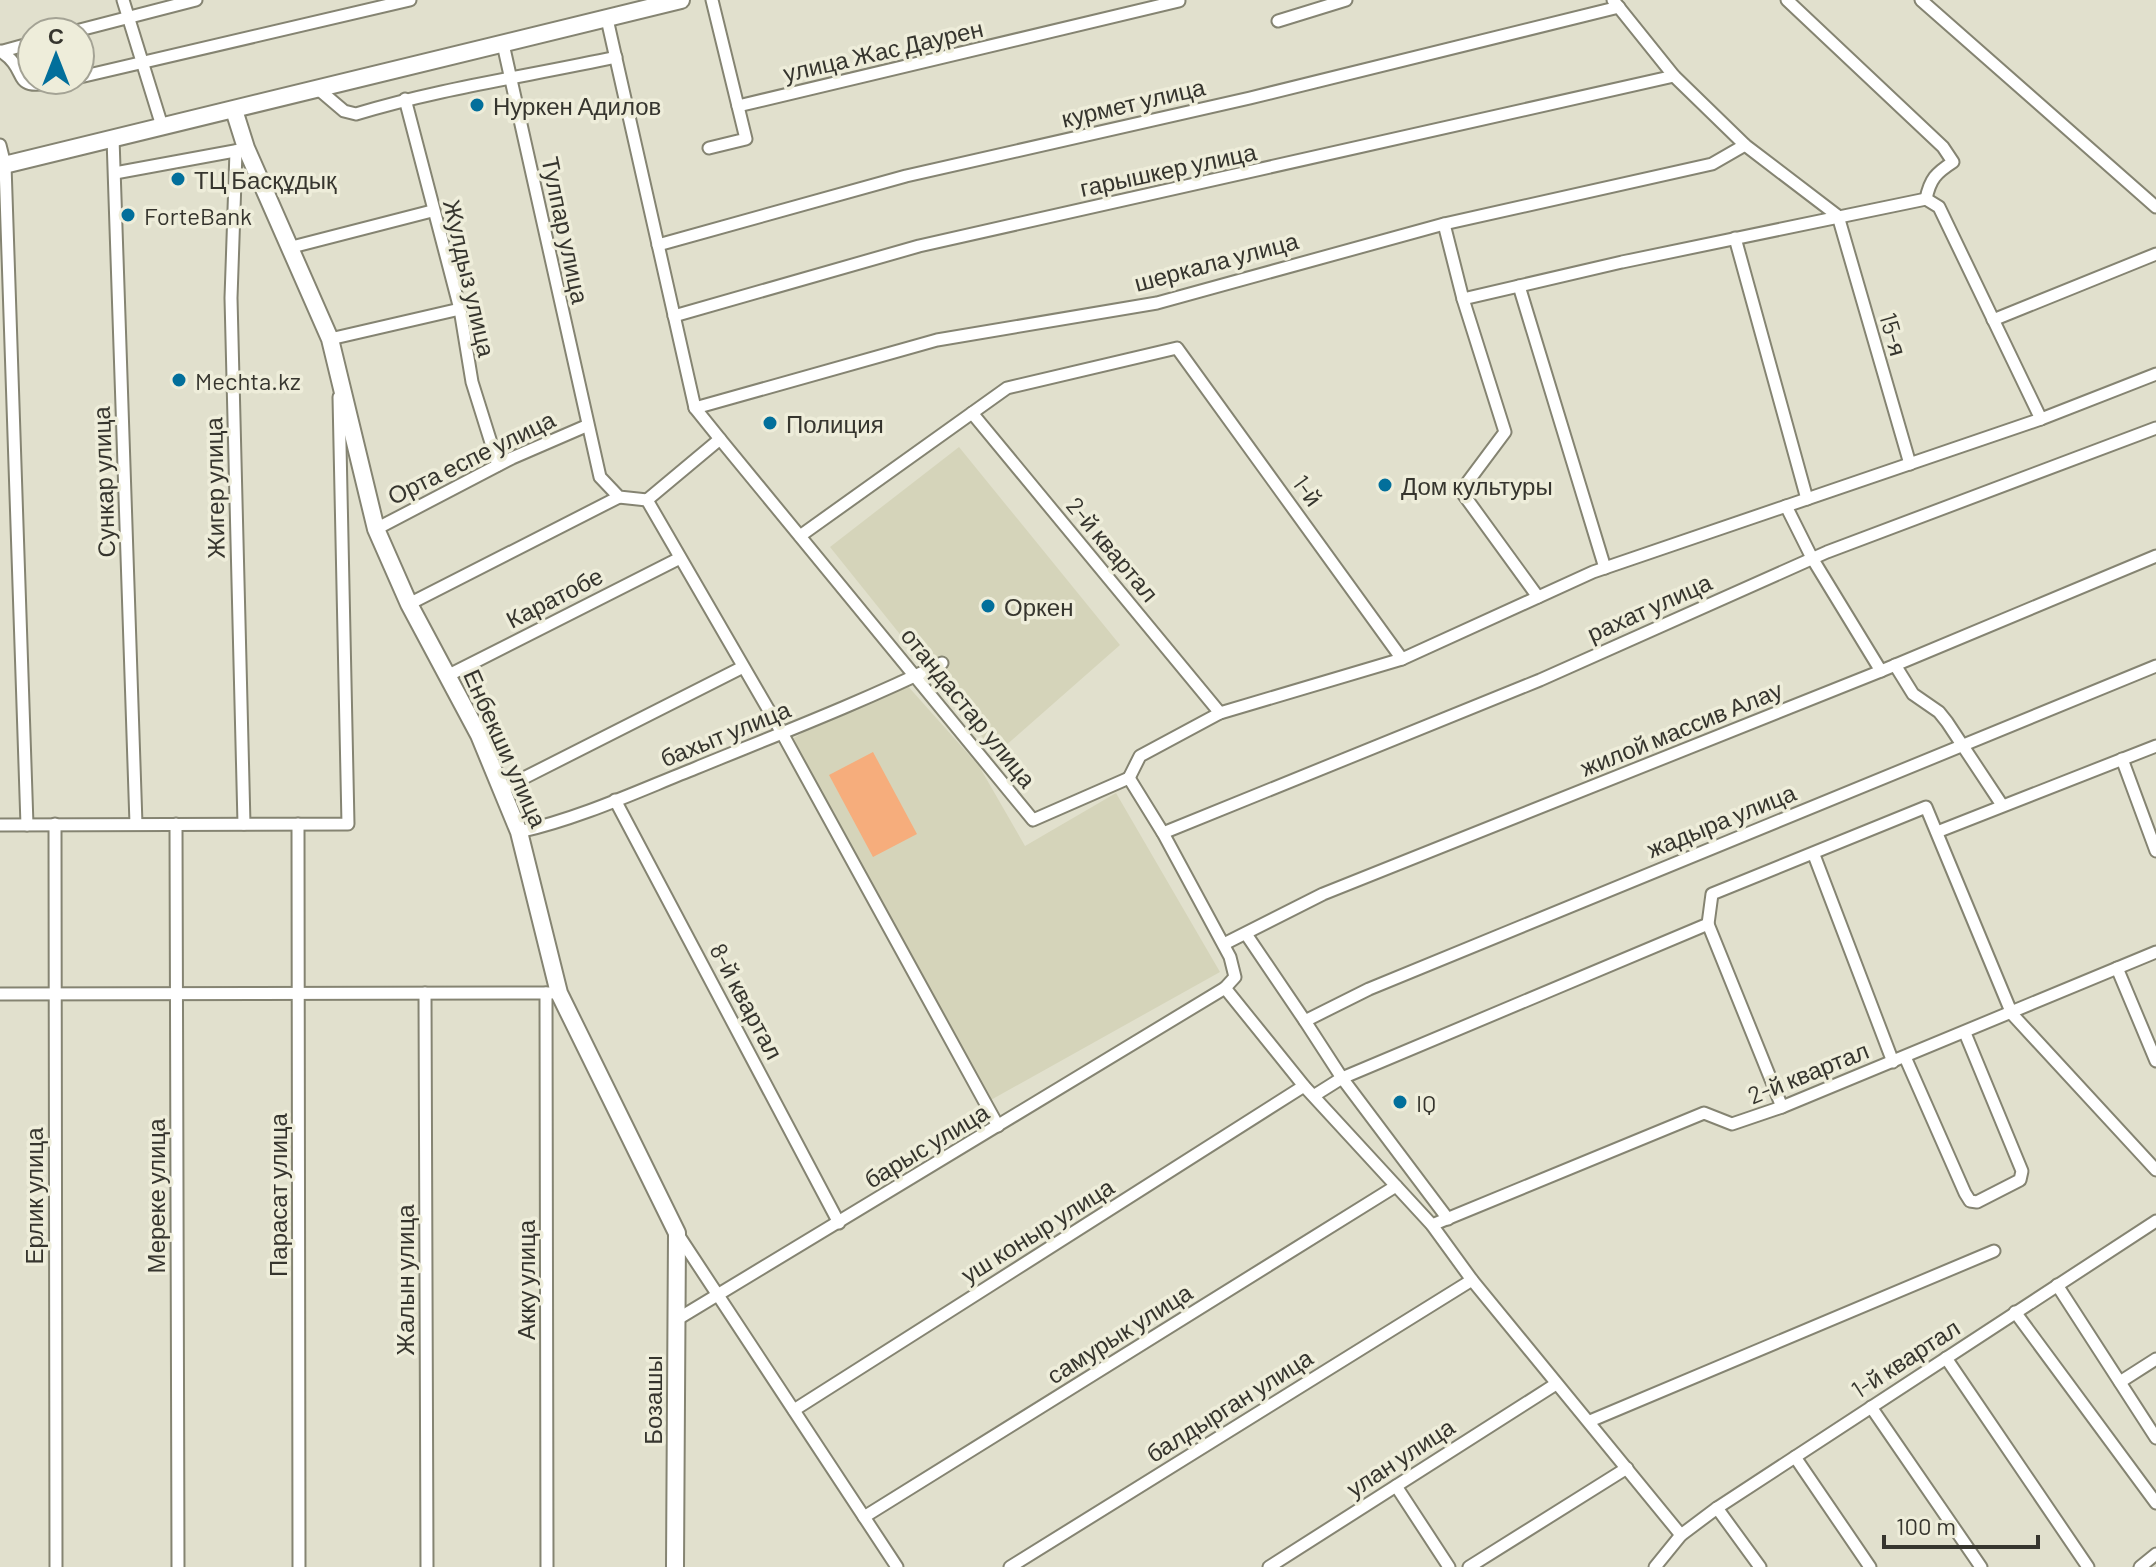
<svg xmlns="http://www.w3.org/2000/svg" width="2156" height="1567" font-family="Barlow,sans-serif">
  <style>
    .built { fill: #d5d4ba }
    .green { fill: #f6ad7c }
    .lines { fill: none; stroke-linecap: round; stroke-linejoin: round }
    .street-casing { stroke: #858472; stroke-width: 15 }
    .secondary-casing { stroke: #858472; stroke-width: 20 }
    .street { stroke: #fff; stroke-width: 11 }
    .secondary { stroke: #fff; stroke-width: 16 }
    .poi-dot { fill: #026f9b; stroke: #eeedda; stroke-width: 3 }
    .labels { text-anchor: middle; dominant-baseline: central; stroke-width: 7; stroke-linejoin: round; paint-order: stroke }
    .street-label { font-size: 24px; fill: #36352e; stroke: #eeedda }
    .poi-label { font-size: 24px; fill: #36352e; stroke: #eeedda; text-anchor: start }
  </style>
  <rect width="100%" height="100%" fill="#e1e0cd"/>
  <g class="built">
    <polygon points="959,447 1120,645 996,754 830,547"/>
    <polygon points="898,675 979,766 1025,846 1116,793 1220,972 989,1101 789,741"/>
  </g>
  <polygon class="green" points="873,752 917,834 873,857 829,775"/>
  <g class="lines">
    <g class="street-casing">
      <g id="street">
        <polyline points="123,0 162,126"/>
        <polyline points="1613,0 1674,76 1745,145 1838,216"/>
        <path d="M 1787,0 L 1943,147 L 1953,162 C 1936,173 1930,179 1926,199"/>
        <polyline points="1921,0 2156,207"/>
        <polyline points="1278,21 1346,0"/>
        <polyline points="72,32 196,0"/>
        <polyline points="503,44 600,477 619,497 647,500 720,439 695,408 607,19"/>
        <path d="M 0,51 C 34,72 4,94 66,80"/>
        <polyline points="3,51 32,43"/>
        <polyline points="80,77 410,0"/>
        <path d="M 317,88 L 344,111 L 356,114 C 441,88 529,76 616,57"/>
        <polyline points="405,99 460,309 472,382 498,465"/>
        <polyline points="738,106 1179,1"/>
        <polyline points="113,138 136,824"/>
        <polyline points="0,145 5,165 27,825"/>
        <polyline points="709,148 746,139 712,0"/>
        <polyline points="236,151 231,298 244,824"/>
        <polyline points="115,173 240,150"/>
        <polyline points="1838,216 1910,464"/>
        <polyline points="1444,224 1463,299 1505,432 1461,491 1538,597"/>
        <polyline points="1735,238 1807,499"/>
        <polyline points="658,245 906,176 1250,98 1619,7"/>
        <polyline points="292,247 432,211"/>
        <polyline points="1519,286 1605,568"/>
        <polyline points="1463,299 1622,262 1926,199 1939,207 2041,419"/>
        <polyline points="674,316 919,246 1674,76"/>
        <polyline points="1993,320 2156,254"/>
        <polyline points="330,339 460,309"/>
        <polyline points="695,408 937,340 1157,303 1444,224 1712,164 1745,145"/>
        <polyline points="972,413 1220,713"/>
        <polyline points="720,439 1033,820 1129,778 1163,833 1230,957 1235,977 1225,988"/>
        <polyline points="647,500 782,733 998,1126"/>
        <polyline points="1786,506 1812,558 1881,671"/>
        <polyline points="376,529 512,458 586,426"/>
        <polyline points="800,536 1007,388 1177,348 1402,659"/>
        <polyline points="409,604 619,497"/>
        <polyline points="1895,665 1913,694 1939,712 1947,722 2002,805"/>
        <polyline points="449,675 680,558"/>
        <polyline points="2122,759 2156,851"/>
        <polyline points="1129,778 1140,756 1220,713 1402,659 1593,572 2041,419 2156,374"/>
        <polyline points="502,789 743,667"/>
        <polyline points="615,800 839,1223"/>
        <polyline points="55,824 56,1567"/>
        <polyline points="176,824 178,1567"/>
        <polyline points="298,824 299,1567"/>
        <polyline points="0,825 348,824 339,397"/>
        <path d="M 519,832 C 581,818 638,791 696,768 C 779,734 862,702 942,663"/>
        <polyline points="1937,832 2156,746"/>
        <polyline points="1163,833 1540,680 1827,552 2156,428"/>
        <polyline points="1814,855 1893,1062"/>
        <polyline points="1708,924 1782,1107"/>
        <polyline points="1246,934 1305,1021 1369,989 2156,666"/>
        <polyline points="1224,944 1323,894 1881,671 2156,556"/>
        <polyline points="2117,968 2156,1061"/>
        <polyline points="425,993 427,1567"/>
        <polyline points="546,993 547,1567"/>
        <polyline points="0,994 551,993"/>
        <polyline points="1305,1021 1342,1078 1448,1219"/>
        <polyline points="1905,1057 1965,1193 1970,1201 1977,1202 2020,1180 2022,1171 1965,1033"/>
        <polyline points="1315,1095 1342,1078 1708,924 1712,894 1926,807 2012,1014 2156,1170"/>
        <polyline points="1432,1225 1704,1113 1732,1124 1782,1107 2156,952"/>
        <polyline points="677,1233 897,1567"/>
        <polyline points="2057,1285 2156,1438"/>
        <polyline points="2015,1312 2156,1503"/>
        <polyline points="676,1320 1225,988 1304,1086 1432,1225 1472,1280 1681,1535"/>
        <polyline points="1946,1358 2088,1567"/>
        <polyline points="2120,1382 2156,1359"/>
        <polyline points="1871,1407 1981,1567"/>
        <polyline points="794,1410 1304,1086"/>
        <polyline points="1590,1421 1994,1251"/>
        <polyline points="1795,1457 1870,1567"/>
        <polyline points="1396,1486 1449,1567"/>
        <polyline points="1717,1508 1760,1567"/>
        <polyline points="864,1517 1396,1186"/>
        <polyline points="1010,1567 1472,1280"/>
        <polyline points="1269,1567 1556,1384"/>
        <polyline points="1469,1567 1627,1468"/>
        <polyline points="1655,1567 1681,1535 1717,1508 2156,1221"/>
        <polyline points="2140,1567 2156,1554"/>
      </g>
    </g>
    <g class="secondary-casing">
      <g id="secondary">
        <polyline points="234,110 246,148 330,339 376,529 409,604 479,735 519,832 559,993 677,1233 675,1567"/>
        <polyline points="0,166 681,0"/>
      </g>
    </g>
    <use href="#street" class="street"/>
    <use href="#secondary" class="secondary"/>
  </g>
  <g class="poi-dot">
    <circle cx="477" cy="105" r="8"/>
    <circle cx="178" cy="179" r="8"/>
    <circle cx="128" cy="215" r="8"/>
    <circle cx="179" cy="380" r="8"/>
    <circle cx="770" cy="423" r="8"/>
    <circle cx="1385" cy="485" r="8"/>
    <circle cx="988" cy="606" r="8"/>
    <circle cx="1400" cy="1102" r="8"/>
  </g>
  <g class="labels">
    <g class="street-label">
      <text transform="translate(883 50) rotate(-13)">улица Жас Даурен</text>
      <text transform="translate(1133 102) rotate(-13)">курмет улица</text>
      <text transform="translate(1168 169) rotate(-12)">гарышкер улица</text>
      <text transform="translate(566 230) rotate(78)">Тулпар улица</text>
      <text transform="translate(1216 261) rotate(-15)">шеркала улица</text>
      <text transform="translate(470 278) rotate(77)">Жулдыз улица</text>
      <text transform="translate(1894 334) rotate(74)">15-я</text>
      <text transform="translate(471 457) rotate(-26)">Орта еспе улица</text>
      <text transform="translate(103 482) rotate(-92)">Сункар улица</text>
      <text transform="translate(214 488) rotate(-91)">Жигер улица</text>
      <text transform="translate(1308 490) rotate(54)">1-й</text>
      <text transform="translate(1113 549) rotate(50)">2-й квартал</text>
      <text transform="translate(554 597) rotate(-27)">Каратобе</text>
      <text transform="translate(1649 607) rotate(-24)">рахат улица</text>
      <text transform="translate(969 707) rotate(51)">отандастар улица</text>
      <text transform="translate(1681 728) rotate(-22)">жилой массив Алау</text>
      <text transform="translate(725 733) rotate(-22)">бахыт улица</text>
      <text transform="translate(506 748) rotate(66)">Енбекши улица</text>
      <text transform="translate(1721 820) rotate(-22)">жадыра улица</text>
      <text transform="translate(747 1001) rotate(62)">8-й квартал</text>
      <text transform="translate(1808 1072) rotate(-22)">2-й квартал</text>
      <text transform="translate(926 1145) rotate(-31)">барыс улица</text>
      <text transform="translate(277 1195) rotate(-90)">Парасат улица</text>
      <text transform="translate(33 1196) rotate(-90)">Ерлик улица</text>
      <text transform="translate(155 1196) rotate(-90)">Мереке улица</text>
      <text transform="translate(1037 1230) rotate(-32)">уш коныр улица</text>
      <text transform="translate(404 1280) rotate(-90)">Жалын улица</text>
      <text transform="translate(525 1280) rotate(-90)">Акку улица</text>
      <text transform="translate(1119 1333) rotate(-32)">самурык улица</text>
      <text transform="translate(1905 1358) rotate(-33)">1-й квартал</text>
      <text transform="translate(652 1400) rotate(-90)">Бозашы</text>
      <text transform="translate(1229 1405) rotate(-32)">балдырган улица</text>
      <text transform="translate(1400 1457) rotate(-33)">улан улица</text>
    </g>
    <g class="poi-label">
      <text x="493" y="105">Нуркен Адилов</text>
      <text x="194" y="179">ТЦ Басқұдық</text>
      <text x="144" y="215">ForteBank</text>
      <text x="195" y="380">Mechta.kz</text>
      <text x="786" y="423">Полиция</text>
      <text x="1401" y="485">Дом культуры</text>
      <text x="1004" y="606">Оркен</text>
      <text x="1416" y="1102">IQ</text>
    </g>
  </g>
  <g transform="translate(56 56)"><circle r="38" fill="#eeedda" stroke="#a4a395" stroke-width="2"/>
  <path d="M0-6L14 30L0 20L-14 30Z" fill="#026f9b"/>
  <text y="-12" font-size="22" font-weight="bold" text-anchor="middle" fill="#36352e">С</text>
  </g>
  <path d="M1884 1535v12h154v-12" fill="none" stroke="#36352e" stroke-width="4"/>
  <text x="1896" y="1535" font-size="24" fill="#36352e" stroke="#eeedda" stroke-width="6" paint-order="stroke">100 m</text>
</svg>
